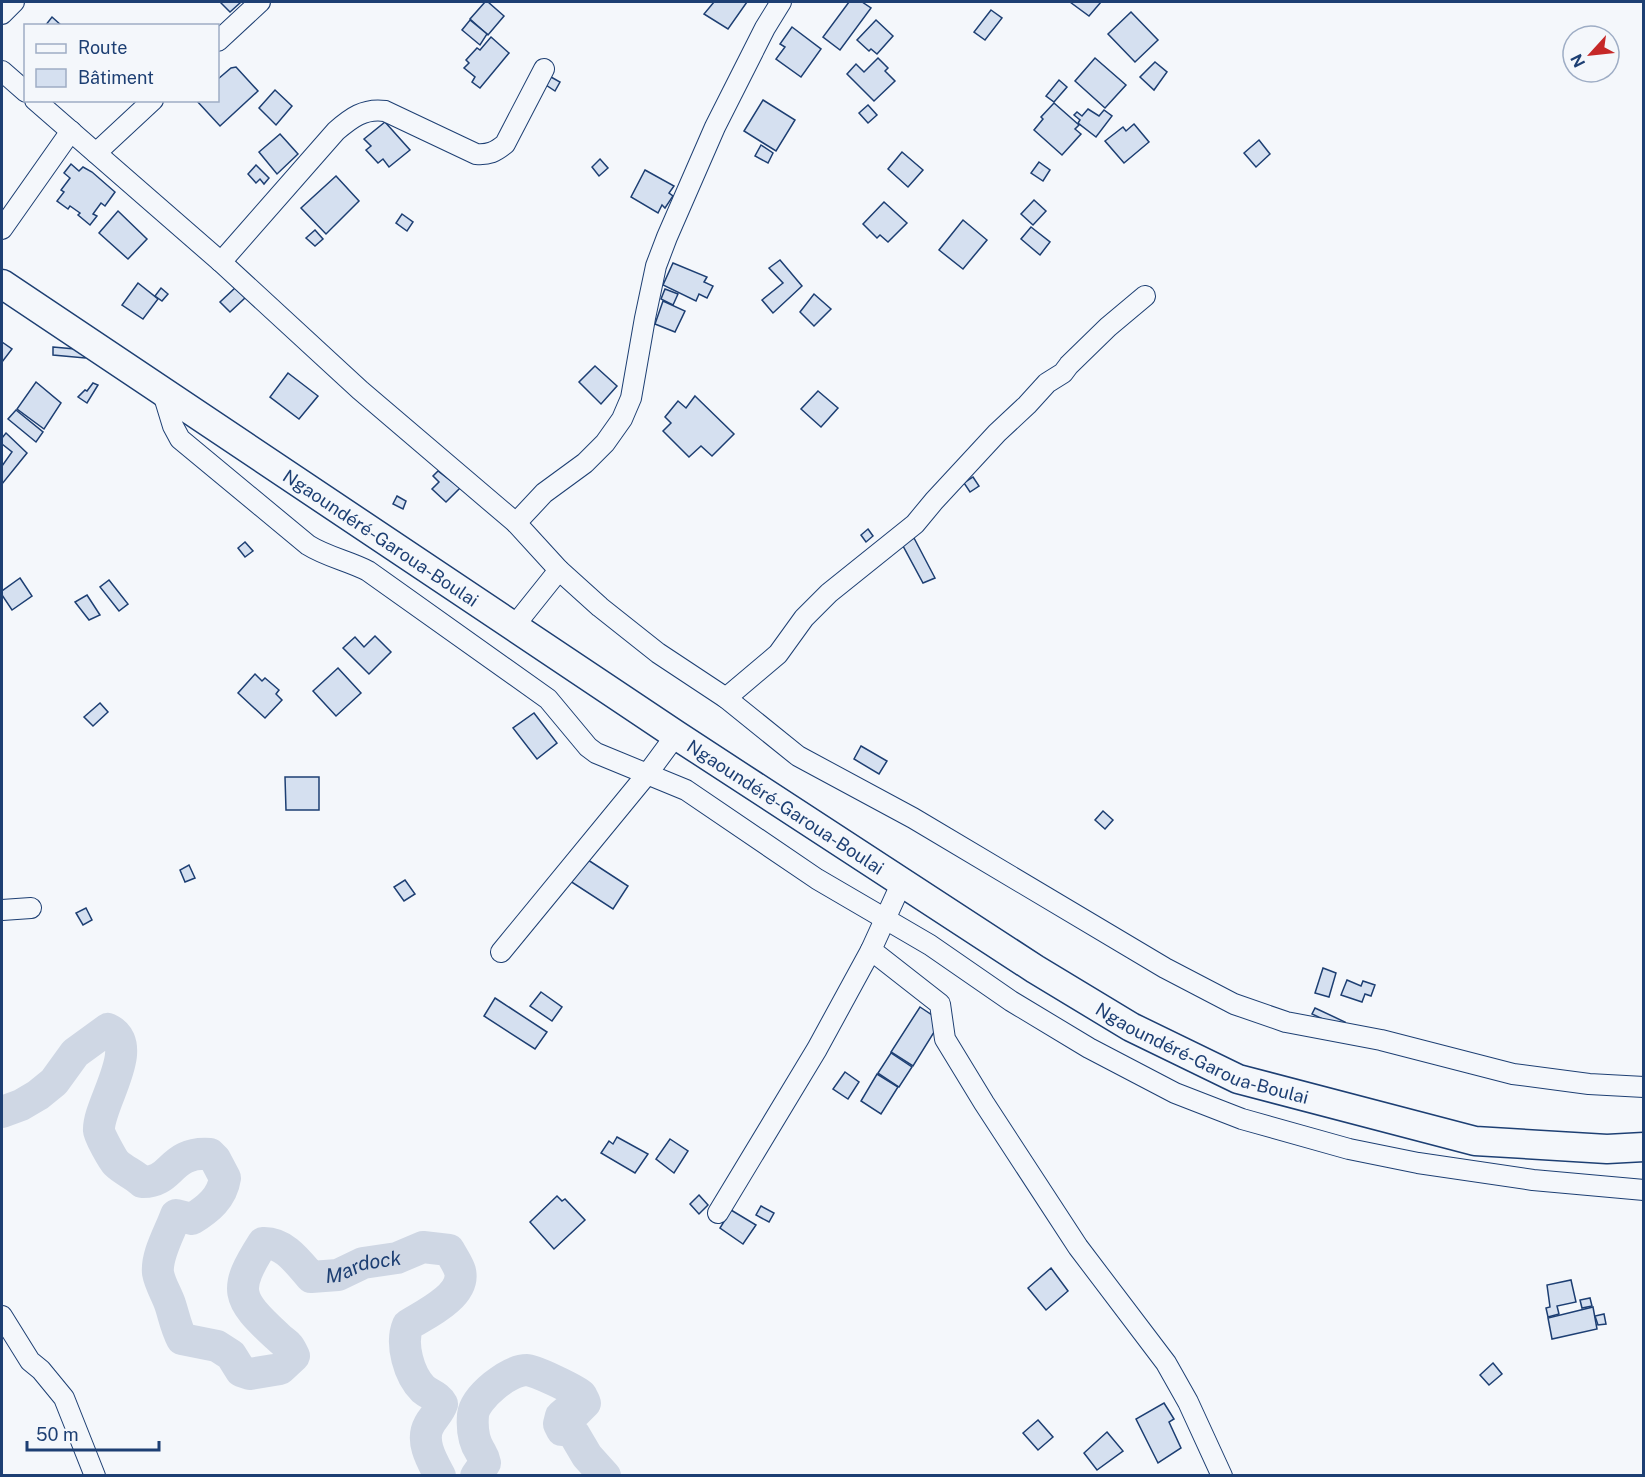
<svg xmlns="http://www.w3.org/2000/svg" width="1645" height="1477" font-family="'Public Sans',sans-serif">
  <style>
    .lines { fill: none; stroke-linecap: round; stroke-linejoin: round }
    .river { stroke: #cfd7e4; stroke-width: 32 }
    .building { fill: #d5e0f0; stroke: #1d3f73; stroke-width: 1.5 }
    .minor-casing { stroke: #1d3f73; stroke-width: 22 }
    .highway-casing { stroke: #1d3f73; stroke-width: 31 }
    .minor { stroke: #f4f7fb; stroke-width: 20 }
    .highway { stroke: #f4f7fb; stroke-width: 28 }
    .labels { text-anchor: middle; dominant-baseline: central; stroke-width: 4.5; stroke-linejoin: round; paint-order: stroke }
    .street-label { font-size: 18px; fill: #1d3f73; stroke: #f4f7fb }
    .water-label { font-size: 20px; font-style: italic; fill: #1d3f73; stroke: #f4f7fb }
  </style>
  <rect width="100%" height="100%" fill="#f4f7fb"/>
  <g class="lines">
    <g class="river">
      <path id="s1" d="M 2,1112 L 21,1105 L 38,1095 L 54,1082 L 75,1053 L 108,1029 C 143,1045 97,1105 99,1131 C 99,1135 113,1160 116,1163 C 124,1171 134,1174 142,1182 C 173,1183 169,1151 210,1154 L 215,1159 L 225,1178 C 222,1198 208,1209 192,1219 L 176,1215 C 170,1232 156,1255 158,1273 C 160,1284 166,1293 170,1304 C 174,1316 176,1328 182,1339 L 217,1346 L 231,1355 L 241,1371 L 250,1374 L 280,1369 L 294,1356 C 287,1341 287,1346 277,1336 C 236,1298 233,1290 263,1243 C 284,1242 298,1262 311,1277 L 338,1275 L 363,1263 L 397,1258 L 423,1247 L 449,1250 C 452,1256 458,1264 460,1271 C 466,1296 424,1315 408,1325 C 400,1344 409,1375 423,1389 C 430,1395 438,1396 442,1404 C 439,1413 433,1417 429,1425 C 420,1441 432,1461 440,1476"/>
      <path d="M 476,1476 L 485,1463 C 484,1457 483,1456 480,1451 C 473,1440 472,1427 473,1415 C 475,1397 509,1370 527,1370 C 534,1370 576,1390 581,1395 C 582,1397 585,1402 585,1403 L 576,1412 L 567,1411 L 561,1416 L 559,1424 L 562,1430 L 568,1430 L 574,1434 L 587,1456 L 605,1476"/>
    </g>
  </g>
  <g class="building">
    <polygon points="223,2 241,2 230,12 221,3"/>
    <polygon points="485,2 488,2 504,16 488,35 470,19"/>
    <polygon points="714,2 747,2 728,29 704,14"/>
    <polygon points="849,2 862,2 871,8 840,50 823,37"/>
    <polygon points="1070,2 1101,2 1089,16"/>
    <polygon points="991,10 1002,18 985,40 974,32"/>
    <polygon points="1131,12 1158,40 1135,62 1108,34"/>
    <polygon points="52,17 62,26 45,26"/>
    <polygon points="470,20 487,34 480,45 462,30"/>
    <polygon points="876,20 893,36 877,54 871,49 869,51 857,40"/>
    <polygon points="792,27 821,49 801,77 776,59 785,47 780,44"/>
    <polygon points="491,37 509,53 480,88 472,82 475,77 464,68 469,63 466,60 477,48 480,50"/>
    <polygon points="878,58 888,68 885,71 895,81 874,101 847,74 856,64 864,72"/>
    <polygon points="1095,58 1126,85 1105,108 1075,81"/>
    <polygon points="1155,62 1167,72 1154,90 1140,77"/>
    <polygon points="236,67 258,91 220,126 196,100 218,100 218,79 231,68"/>
    <polygon points="551,77 560,82 555,91 546,85"/>
    <polygon points="1059,80 1067,87 1054,102 1046,96"/>
    <polygon points="275,90 292,106 276,125 259,108"/>
    <polygon points="763,100 795,120 776,151 744,131"/>
    <polygon points="1054,103 1079,125 1075,129 1081,134 1062,155 1034,130 1043,119 1041,117"/>
    <polygon points="868,105 877,115 868,123 859,113"/>
    <polygon points="1088,109 1099,116 1104,110 1112,116 1096,137 1078,123 1080,120 1074,115 1077,112 1082,116"/>
    <polygon points="385,122 410,150 389,167 383,159 378,163 366,150 371,146 364,139"/>
    <polygon points="1134,124 1149,142 1124,163 1105,141 1123,127 1126,131"/>
    <polygon points="280,134 298,154 277,174 259,152"/>
    <polygon points="1259,140 1270,154 1256,167 1244,153"/>
    <polygon points="761,145 773,153 768,163 755,156"/>
    <polygon points="902,152 923,170 908,187 888,169"/>
    <polygon points="600,159 608,168 599,176 592,167"/>
    <polygon points="1039,162 1050,170 1043,181 1031,173"/>
    <polygon points="71,164 79,171 83,167 92,172 115,192 105,206 101,203 93,214 97,216 90,225 78,215 80,213 70,206 68,209 57,201 64,192 61,190 70,178 64,173"/>
    <polygon points="256,165 269,178 264,184 260,179 256,183 248,174"/>
    <polygon points="645,170 674,186 669,193 673,196 665,208 662,205 658,213 631,197"/>
    <polygon points="336,176 359,201 326,234 301,208"/>
    <polygon points="1034,200 1046,211 1033,225 1021,214"/>
    <polygon points="884,202 907,223 888,242 880,235 877,238 863,224"/>
    <polygon points="118,211 147,239 128,259 99,233"/>
    <polygon points="402,214 413,222 407,231 396,223"/>
    <polygon points="963,220 987,240 963,269 939,250"/>
    <polygon points="1031,227 1050,242 1040,255 1021,239"/>
    <polygon points="315,230 323,239 315,246 306,238"/>
    <polygon points="780,260 802,286 773,313 762,300 783,283 769,268"/>
    <polygon points="673,263 707,277 704,282 713,286 707,298 699,294 696,301 663,285"/>
    <polygon points="138,283 158,299 143,319 122,305"/>
    <polygon points="161,288 168,294 162,301 155,296"/>
    <polygon points="235,288 246,297 230,312 220,302"/>
    <polygon points="665,289 678,294 673,305 661,299"/>
    <polygon points="814,294 831,309 814,326 800,312"/>
    <polygon points="663,301 685,311 675,332 655,324"/>
    <polygon points="2,342 12,349 2,362"/>
    <polygon points="53,347 86,350 85,358 53,355"/>
    <polygon points="595,366 617,386 601,404 579,382"/>
    <polygon points="288,373 318,396 299,419 270,397"/>
    <polygon points="36,382 61,403 44,429 17,409"/>
    <polygon points="93,383 98,385 87,403 78,397 85,390 87,391"/>
    <polygon points="818,391 838,408 821,427 801,409"/>
    <polygon points="695,396 734,434 712,456 701,446 689,457 663,431 671,423 665,417 678,401 686,408"/>
    <polygon points="16,410 43,432 36,442 8,419"/>
    <polygon points="6,433 27,453 2,484 2,466 12,452 2,444 2,438"/>
    <polygon points="438,471 460,488 446,502 432,489 439,482 433,476"/>
    <polygon points="973,477 979,486 970,492 964,483"/>
    <polygon points="397,496 406,501 403,509 393,504"/>
    <polygon points="868,529 873,536 866,542 861,535"/>
    <polygon points="914,538 935,578 923,583 902,544"/>
    <polygon points="245,542 253,551 245,557 238,548"/>
    <polygon points="20,578 32,596 12,610 2,595 2,591"/>
    <polygon points="109,580 128,604 119,611 100,587"/>
    <polygon points="87,595 100,615 89,620 75,602"/>
    <polygon points="375,636 391,652 369,674 343,648 355,637 364,647"/>
    <polygon points="338,668 361,693 336,716 313,691"/>
    <polygon points="255,674 262,681 265,678 279,690 276,694 282,700 265,718 238,693"/>
    <polygon points="100,703 108,712 93,726 84,717"/>
    <polygon points="534,713 557,743 537,759 513,728"/>
    <polygon points="861,746 887,761 879,774 854,759"/>
    <polygon points="285,777 319,777 319,810 286,810"/>
    <polygon points="1103,811 1113,820 1105,829 1095,820"/>
    <polygon points="585,858 628,886 613,909 570,881"/>
    <polygon points="189,865 195,878 185,882 180,870"/>
    <polygon points="405,880 415,894 404,901 394,887"/>
    <polygon points="86,908 92,920 83,925 76,913"/>
    <polygon points="1323,968 1336,973 1329,997 1315,993"/>
    <polygon points="1347,980 1361,986 1363,981 1375,985 1371,996 1365,994 1362,1002 1341,995"/>
    <polygon points="541,992 562,1007 552,1021 530,1006"/>
    <polygon points="495,998 547,1032 535,1049 484,1016"/>
    <polygon points="920,1007 941,1021 913,1066 891,1052"/>
    <polygon points="1315,1008 1345,1022 1342,1028 1312,1014"/>
    <polygon points="891,1053 912,1067 899,1087 878,1073"/>
    <polygon points="845,1072 859,1082 848,1099 833,1089"/>
    <polygon points="877,1074 898,1087 881,1114 861,1101"/>
    <polygon points="617,1137 648,1154 635,1173 601,1153 609,1141 613,1144"/>
    <polygon points="670,1139 688,1151 674,1173 656,1159"/>
    <polygon points="699,1195 708,1205 699,1214 690,1204"/>
    <polygon points="557,1196 562,1201 565,1199 585,1220 554,1249 530,1222"/>
    <polygon points="761,1206 774,1213 769,1222 756,1215"/>
    <polygon points="731,1210 756,1225 743,1244 720,1228"/>
    <polygon points="1051,1268 1068,1291 1046,1310 1028,1288"/>
    <polygon points="1571,1280 1576,1302 1557,1306 1559,1314 1548,1317 1546,1308 1550,1307 1547,1285"/>
    <polygon points="1590,1298 1592,1306 1582,1308 1580,1300"/>
    <polygon points="1593,1307 1597,1329 1552,1339 1548,1318"/>
    <polygon points="1604,1314 1606,1324 1598,1325 1595,1316"/>
    <polygon points="1493,1363 1502,1374 1489,1385 1480,1375"/>
    <polygon points="1164,1403 1174,1419 1169,1422 1181,1448 1158,1463 1136,1419"/>
    <polygon points="1038,1420 1053,1437 1038,1450 1023,1433"/>
    <polygon points="1107,1432 1123,1451 1097,1470 1084,1453"/>
  </g>
  <g class="lines">
    <g class="minor-casing">
      <g id="minor">
        <polyline points="2,14 14,2"/>
        <polyline points="218,41 260,2"/>
        <polyline points="2,71 26,92"/>
        <polyline points="35,100 221,262 360,390 516,523 559,570 600,607 658,653 726,698 798,756 913,818 1165,968 1234,1004 1286,1022 1381,1040 1513,1074 1589,1084 1644,1087"/>
        <polyline points="96,153 153,100"/>
        <polyline points="2,229 71,131"/>
        <path d="M 221,262 L 336,131 C 351,118 364,108 385,111 L 476,154 C 489,155 495,152 505,144 L 544,69"/>
        <path d="M 162,390 L 173,426 L 180,439 L 308,545 C 327,557 349,561 368,571 L 548,699 L 588,747 L 596,753 L 686,790 L 817,879 L 930,945 L 1011,1001 L 1089,1048 L 1175,1093 L 1242,1119 L 1349,1149 L 1418,1163 L 1533,1180 L 1644,1190"/>
        <polyline points="516,523 544,493 585,463 605,443 622,419 631,398 645,318 656,266 667,237 715,127 765,28 781,2"/>
        <polyline points="515,625 559,570"/>
        <polyline points="726,698 778,654 804,618 829,593 915,524 934,501 997,433 1027,405 1047,383 1063,373 1069,365 1108,327 1145,296"/>
        <polyline points="902,882 871,950 940,1004 945,1039 984,1103 1078,1247 1166,1363 1188,1402 1222,1476"/>
        <polyline points="2,910 31,908"/>
        <polyline points="501,952 648,773 676,735"/>
        <polyline points="718,1213 817,1049 871,950"/>
        <polyline points="2,1316 30,1361 41,1370 64,1398 95,1476"/>
      </g>
    </g>
    <g class="highway-casing">
      <g id="highway">
        <path id="s2" d="M 2,284 L 676,735 L 1035,969 L 1131,1027 L 1238,1079 L 1475,1141 L 1607,1149 L 1644,1147"/>
      </g>
    </g>
    <use href="#minor" class="minor"/>
    <use href="#highway" class="highway"/>
  </g>
  <g class="labels">
    <g class="street-label">
      <text stroke="none"><textPath href="#s2" startOffset="456">Ngaoundéré-Garoua-Boulai</textPath></text>
      <text stroke="none"><textPath href="#s2" startOffset="942">Ngaoundéré-Garoua-Boulai</textPath></text>
      <text stroke="none"><textPath href="#s2" startOffset="1428">Ngaoundéré-Garoua-Boulai</textPath></text>
    </g>
    <g class="water-label">
      <text stroke="none"><textPath href="#s1" startOffset="1006">Mardock</textPath></text>
    </g>
  </g>
  <rect width="1645" height="1477" fill="none" stroke="#1d3f73" stroke-width="6"/>
  <rect x="24" y="24" width="195" height="78" fill="#f4f7fb" stroke="#9eadc5" stroke-width="1.5"/>
  <rect x="36" y="44" width="30" height="9" fill="#f4f7fb" stroke="#9eadc5" stroke-width="1.5"/>
  <text x="78" y="54" font-size="18" fill="#1d3f73">Route</text>
  <rect x="36" y="69" width="30" height="18" fill="#d5e0f0" stroke="#9eadc5" stroke-width="1.5"/>
  <text x="78" y="84" font-size="18" fill="#1d3f73">Bâtiment</text>
  <g transform="translate(1591 54) rotate(243)"><circle r="28" fill="#f4f7fb" stroke="#9eadc5" stroke-width="1.5"/>
  <path d="M0-4.5L10 22L0 15L-10 22Z" fill="#c62828"/>
  <text y="-9" font-size="16" font-weight="bold" text-anchor="middle" fill="#1d3f73">N</text>
  </g>
  <path d="M27 1441v9h132v-9" fill="none" stroke="#1d3f73" stroke-width="3"/>
  <text x="36" y="1441" font-size="18" fill="#1d3f73" stroke="#f4f7fb" stroke-width="4.5" paint-order="stroke">50 m</text>
</svg>
